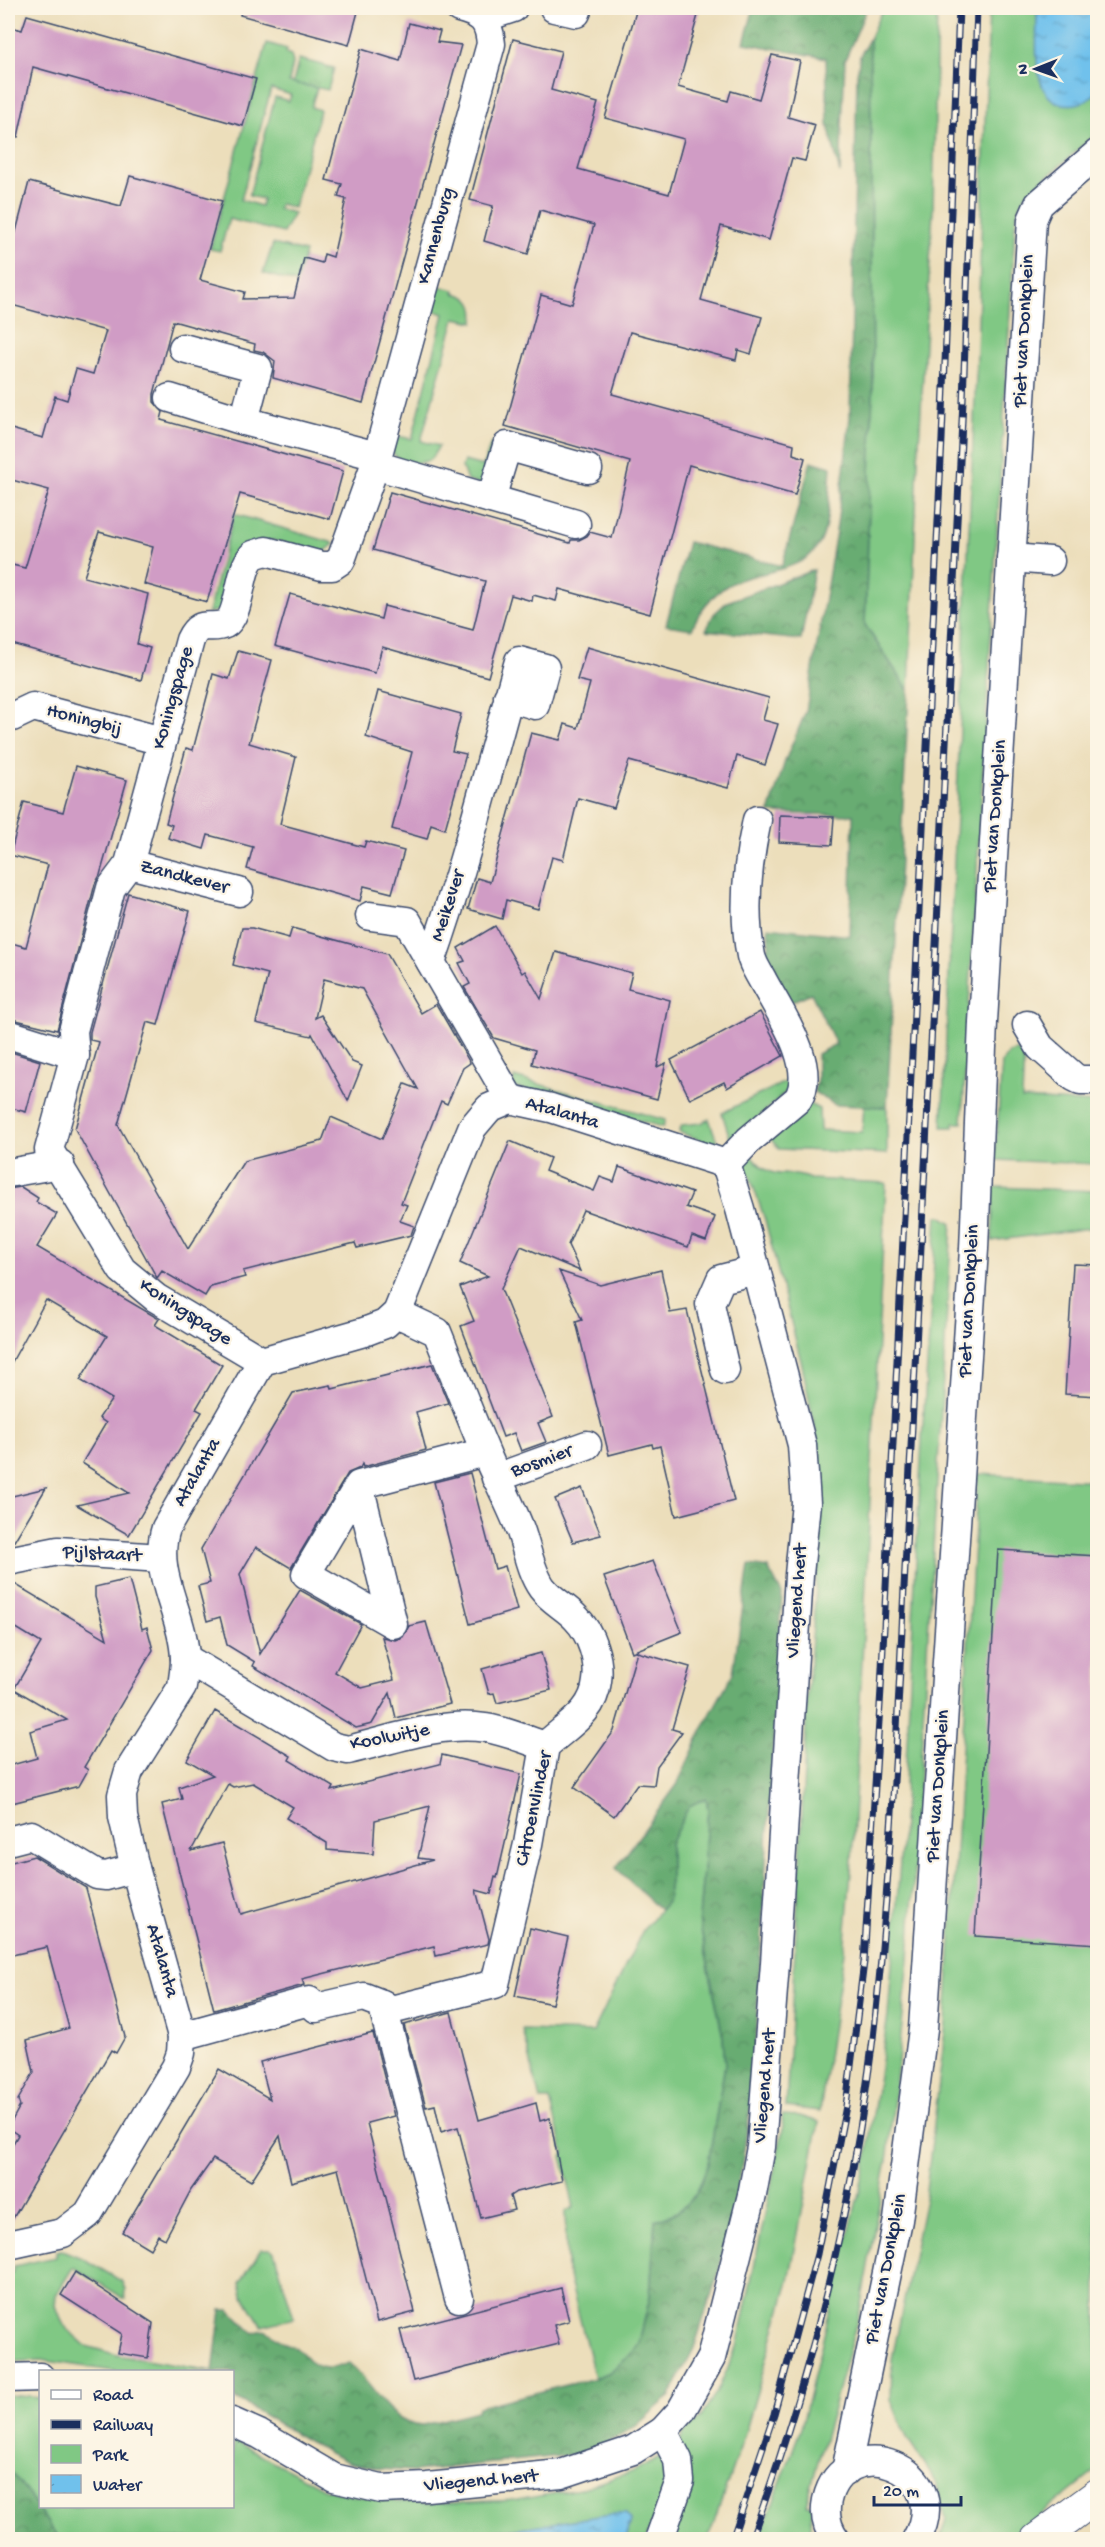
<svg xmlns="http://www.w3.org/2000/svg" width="1105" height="2547" font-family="'Gochi Hand',sans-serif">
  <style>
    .green { fill: #80c884; stroke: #4e7c71; stroke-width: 1.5; fill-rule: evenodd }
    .forest { fill: url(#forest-crowns); stroke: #426e68; stroke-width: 1.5 }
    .park { fill: url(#park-tufts); stroke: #4e7c71; stroke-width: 1.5 }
    .water { fill: url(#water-ripples); stroke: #4678a5; stroke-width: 1.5 }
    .building { fill: #d09cc5; fill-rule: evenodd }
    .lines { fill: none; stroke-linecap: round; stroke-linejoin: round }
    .minor-casing { stroke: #3a496c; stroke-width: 31 }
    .major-casing { stroke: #3a496c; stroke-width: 35 }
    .minor { stroke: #fff; stroke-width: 28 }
    .major { stroke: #fff; stroke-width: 33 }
    .rail-casing { stroke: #1b2f5e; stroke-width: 7 }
    .rail { stroke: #fcf5e5; stroke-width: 4.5; stroke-dasharray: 14; stroke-linecap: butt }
    .labels { text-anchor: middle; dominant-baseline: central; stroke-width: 4.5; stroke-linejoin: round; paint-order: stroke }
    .street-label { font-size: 20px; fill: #1b2f5e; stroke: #fcf5e5 }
  </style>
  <defs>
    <pattern id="forest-crowns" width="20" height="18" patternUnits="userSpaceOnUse" patternTransform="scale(1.5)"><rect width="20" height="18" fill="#68ac72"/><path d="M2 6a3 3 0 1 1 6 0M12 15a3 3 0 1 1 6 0" fill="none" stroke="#558c61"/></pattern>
    <pattern id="park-tufts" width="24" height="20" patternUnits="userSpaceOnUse" patternTransform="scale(1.5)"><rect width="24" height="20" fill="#80c884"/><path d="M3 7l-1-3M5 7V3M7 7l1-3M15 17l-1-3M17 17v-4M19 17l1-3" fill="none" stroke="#68a36f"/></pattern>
    <pattern id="water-ripples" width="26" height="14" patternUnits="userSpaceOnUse" patternTransform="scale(1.5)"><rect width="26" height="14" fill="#70c1ec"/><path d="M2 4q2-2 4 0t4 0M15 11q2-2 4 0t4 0" fill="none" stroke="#5b9dc2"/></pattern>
  </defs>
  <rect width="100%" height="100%" fill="#fcf5e5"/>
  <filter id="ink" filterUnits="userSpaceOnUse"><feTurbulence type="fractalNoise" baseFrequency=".0167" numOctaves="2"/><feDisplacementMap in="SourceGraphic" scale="12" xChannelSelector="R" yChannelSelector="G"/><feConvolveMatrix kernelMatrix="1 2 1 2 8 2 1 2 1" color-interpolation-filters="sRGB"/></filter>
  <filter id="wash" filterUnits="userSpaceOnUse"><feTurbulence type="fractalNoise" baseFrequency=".008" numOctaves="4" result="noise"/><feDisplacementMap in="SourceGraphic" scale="24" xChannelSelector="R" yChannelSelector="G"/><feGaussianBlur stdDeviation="1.35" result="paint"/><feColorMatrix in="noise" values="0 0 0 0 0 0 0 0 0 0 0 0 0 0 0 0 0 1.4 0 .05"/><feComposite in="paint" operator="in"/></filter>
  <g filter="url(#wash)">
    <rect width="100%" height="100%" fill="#ecdebb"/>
    <g class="green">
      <polygon points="883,8 937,8 933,211 918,460 909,691 865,625 873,387 870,37"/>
      <polygon points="989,8 1037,8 1038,71 1095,94 1097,89 1097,133 1025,196 1018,210 1015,225 962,1123 954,1123 954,1127 942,1127 977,353"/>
      <path d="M 267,43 L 287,49 L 286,53 L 291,55 L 293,63 L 289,82 L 317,88 L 311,107 L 320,110 L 294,208 L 280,204 L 278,209 L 294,213 L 283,233 L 229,219 L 220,251 L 210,249 ZM 271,89 L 291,95 L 289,101 L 275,97 L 249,196 L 263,199 L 261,206 L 241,200 Z"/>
      <polygon points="273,244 305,252 296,283 263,273"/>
      <path d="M 434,285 L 455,290 L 454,293 C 471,296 477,306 474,322 L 455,318 L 421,441 L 439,446 L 431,459 C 420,465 397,465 392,450 C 391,446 392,439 392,435 L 412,439 L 444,314 L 427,308 Z"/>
      <polygon points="491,443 499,445 484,485 467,481 462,467 464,461 483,466"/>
      <polygon points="234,514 334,543 334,544 323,553 271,540 225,609 208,613"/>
      <polygon points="1016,1051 1024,1052 1022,1099 1097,1103 1097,1164 995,1160 1002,1062 1009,1053"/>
      <polygon points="797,1076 795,1084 731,1142 722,1113"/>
      <polygon points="514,1077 665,1120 663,1127 513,1087"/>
      <polygon points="807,1103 819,1109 820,1130 862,1132 864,1106 887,1107 887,1154 779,1149 769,1137"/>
      <polygon points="709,1119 719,1147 679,1132 682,1125 701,1123"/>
      <path d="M 751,1155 C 776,1186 784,1167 810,1179 L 886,1183 L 852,1860 L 844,1952 L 820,2111 L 786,2107 L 800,1863 L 807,1700 L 816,1589 L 820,1470 L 817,1438 L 803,1369 L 765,1220 L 749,1174 L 740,1176 L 741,1165 Z"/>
      <polygon points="994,1187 1097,1191 1097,1227 992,1241"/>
      <polygon points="937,1216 941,1216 952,1223 909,1960 888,2154 860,2310 806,2505 812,2506 811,2529 815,2539 759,2540 801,2428 865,2168 888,2015 903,1824 922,1439"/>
      <polygon points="978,1474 1097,1481 1097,2470 1010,2539 940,2539 946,2519 936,2482 906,2436 891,2400 892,2359 925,2199 946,2023"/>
      <polygon points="706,1797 708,1809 699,1920 723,2037 725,2065 708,2164 696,2194 678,2212 655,2220 650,2297 639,2343 631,2355 608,2373 595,2378 567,2269 565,2212 574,2207 562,2156 564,2153 550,2100 540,2100 523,2030 593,2032 643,1930 667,1902 670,1881 670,1844 689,1806"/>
      <polygon points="782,2115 800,2116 819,2122 789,2281 746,2430 708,2539 663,2540 680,2441 685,2432 700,2418 716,2394 737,2347 783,2129"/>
      <polygon points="261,2249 271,2249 274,2252 294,2318 262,2326 243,2295 240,2283"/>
      <polygon points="62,2250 84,2259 123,2282 126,2290 125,2299 73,2267 56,2295 55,2306 67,2329 86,2346 121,2356 212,2371 120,2372 41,2360 8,2362 8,2273 14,2272 14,2266 56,2257 56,2251"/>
      <path d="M 8,2395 L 40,2398 L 40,2506 L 232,2506 L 233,2440 L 323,2488 L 349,2495 L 424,2504 L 517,2500 L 580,2489 L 634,2471 L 657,2458 L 668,2457 L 671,2471 L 646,2539 L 626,2539 L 631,2520 C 597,2523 492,2525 467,2539 L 59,2539 L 20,2483 L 8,2470 Z"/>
    </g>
    <g class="forest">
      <polygon points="754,8 867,8 845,60 840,173 828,125 826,58 744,43"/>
      <polygon points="870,37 873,387 865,625 909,691 887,1107 835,1105 814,1092 817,1080 817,1054 836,1044 811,993 782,1006 759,950 769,948 768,927 850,936 853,815 769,813 785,761 806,711 837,525 846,453 850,417 857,74 860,56"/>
      <path d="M 811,461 L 831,467 C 829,489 830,515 823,536 C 811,570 770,570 742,579 C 719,586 700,607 692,629 L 666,625 L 688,542 L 782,566 Z"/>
      <polygon points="814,570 801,640 706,630 714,614 727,602"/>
      <path d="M 749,1565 L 768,1568 L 782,1594 L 758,1995 L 755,2078 L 739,2183 L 719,2271 L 694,2348 L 670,2396 L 636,2426 L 589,2453 L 414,2471 L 380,2469 L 350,2463 L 329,2453 L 233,2397 L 232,2372 L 213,2372 L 221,2310 L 230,2310 L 249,2330 L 255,2333 C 267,2325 274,2337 283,2343 C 288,2346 295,2347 300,2351 C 308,2357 309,2365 321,2367 C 331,2370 339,2366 349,2363 C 374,2384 387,2424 423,2425 L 477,2411 L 478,2407 L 595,2378 L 608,2373 L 631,2355 L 639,2343 L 650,2297 L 655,2220 L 678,2212 L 696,2194 L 708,2164 L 725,2065 L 723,2037 L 699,1920 L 708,1809 L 706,1798 L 689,1806 L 670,1844 L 670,1881 L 667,1902 L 660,1910 L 616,1868 L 677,1785 L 706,1722 L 733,1673 Z"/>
      <polygon points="8,2470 20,2483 59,2539 8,2539"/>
    </g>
    <polygon class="park" points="299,59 334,68 328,90 293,83"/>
    <g class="water">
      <path d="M 1037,8 L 1097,8 L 1097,89 C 1094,98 1085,102 1076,104 C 1026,112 1038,38 1037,8 Z"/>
      <polygon points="612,2514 626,2514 631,2520 626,2539 467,2539 474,2535"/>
    </g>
    <g id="blocks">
      <g class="building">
        <polygon points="241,8 359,8 349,45 240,15"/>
        <polygon points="637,8 700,8 678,87 728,101 731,91 759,99 772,55 800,61 788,117 815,125 805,161 792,158 769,240 721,226 701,300 762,317 751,354 738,350 736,360 630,332 612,394 794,444 793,454 805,458 795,495 689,465 650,614 559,589 556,601 533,595 532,601 511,595 488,677 382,647 375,673 275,646 290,594 381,619 384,606 473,630 485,581 373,550 390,492 570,543 571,540 579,540 587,536 590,532 612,538 630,462 505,426 541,295 572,304 594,225 540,210 528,254 484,241 493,206 470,200 513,39 561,51 551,90 598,103 578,169 669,194 684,139 605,118"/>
        <polygon points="27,15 256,79 243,126 33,67 18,137 8,136 8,26 22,30"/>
        <polygon points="409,23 440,31 437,42 461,45 363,403 273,378 275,361 263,352 254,350 255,344 173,321 154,394 154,402 163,412 161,420 343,471 330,519 240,494 207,602 144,584 153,547 99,532 84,577 148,594 137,644 150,648 141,680 8,643 8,564 25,568 49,490 8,479 8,428 43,438 55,396 67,400 76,369 93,374 106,331 8,304 8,262 29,182 121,206 130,176 222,201 200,280 245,292 243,299 294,298 304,258 322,263 324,254 333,257 346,199 338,197 342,184 326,180 361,49 400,61"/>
        <polygon points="587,647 769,698 763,720 778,724 765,765 737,756 728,788 629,761 614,808 578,798 563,860 552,857 538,909 506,900 502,919 468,909 477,878 490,882 531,733 560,740 565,724 578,728 590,683 577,680"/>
        <polygon points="238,651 272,660 249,743 296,757 280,824 364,847 366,841 404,851 392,893 364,886 360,901 247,869 253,847 208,835 204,849 168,838 172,825 166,823 177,781 186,748 193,750 213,674 229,679"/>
        <polygon points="378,691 461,714 452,751 466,754 445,829 431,824 427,839 392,829 412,752 366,737"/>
        <polygon points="76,766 127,780 100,875 95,884 57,1030 8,1018 8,942 26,947 48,865 10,855 24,802 63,812"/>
        <polygon points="780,815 834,817 832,845 779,842"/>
        <polygon points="128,893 190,911 158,1025 147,1022 118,1125 188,1249 244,1161 322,1141 331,1117 382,1139 405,1084 418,1089 362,989 324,979 315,1018 321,1015 352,1062 362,1066 348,1101 312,1034 311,1036 256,1023 268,974 233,965 242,928 252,928 289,938 292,928 387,954 421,1013 436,1004 470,1063 463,1068 447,1104 441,1101 401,1203 407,1205 400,1221 414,1226 411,1235 357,1248 355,1243 243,1271 245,1277 211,1286 205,1296 162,1271 157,1278 75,1129 99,1042 90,1040 90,1032"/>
        <polygon points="495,926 522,973 525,971 541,999 556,952 632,973 628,989 670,1000 657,1067 666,1063 657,1099 532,1064 535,1050 494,1038 464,987 470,984 459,963 465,961 458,948"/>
        <polygon points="760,1012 783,1056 727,1088 724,1082 690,1099 671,1060"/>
        <polygon points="8,1051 40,1061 26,1112 8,1107"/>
        <polygon points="510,1141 550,1158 545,1171 594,1191 600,1177 614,1182 619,1167 692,1193 686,1207 715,1217 706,1241 692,1236 688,1247 583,1210 568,1245 580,1271 521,1246 501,1289 553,1417 538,1423 546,1442 521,1451 514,1433 503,1437 461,1326 474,1321 460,1287 488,1276 460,1263"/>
        <polygon points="21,1187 38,1198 36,1202 57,1214 37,1247 159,1319 155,1325 222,1365 196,1409 202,1412 129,1535 77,1505 129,1493 82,1463 106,1423 99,1418 112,1399 80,1380 107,1336 46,1300 8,1369 8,1189"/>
        <polygon points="1073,1264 1098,1265 1098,1396 1065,1394"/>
        <polygon points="661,1270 670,1313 687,1310 734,1501 676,1516 660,1446 653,1448 652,1444 609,1455 576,1322 582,1320 559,1271 600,1285"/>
        <polygon points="432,1364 448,1403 416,1412 426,1450 363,1467 362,1464 360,1468 348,1473 291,1568 256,1547 240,1574 260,1654 300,1590 361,1624 335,1672 362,1688 394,1680 382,1637 395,1640 403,1637 409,1626 426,1622 450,1704 396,1718 390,1693 372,1724 356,1728 253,1666 255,1662 227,1645 220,1617 207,1621 198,1586 210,1583 201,1549 293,1393 331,1385 332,1389"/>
        <polygon points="470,1473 495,1569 505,1566 517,1610 470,1624 434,1482"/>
        <polygon points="46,1488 13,1543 8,1544 8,1497"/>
        <polygon points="582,1488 601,1535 573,1542 555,1499"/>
        <polygon points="998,1550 1098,1556 1098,1944 975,1936"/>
        <polygon points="653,1561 682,1632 632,1652 604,1577"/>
        <polygon points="129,1579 142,1629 147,1627 153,1650 84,1767 88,1770 79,1786 8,1804 8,1766 37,1758 30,1731 67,1720 14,1689 41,1643 8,1623 8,1580 107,1639 95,1597 95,1587"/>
        <polygon points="637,1652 690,1667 672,1729 682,1732 657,1766 654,1785 637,1784 614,1816 574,1787 614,1731"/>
        <polygon points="541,1653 551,1690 497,1703 494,1693 489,1694 482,1669"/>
        <path d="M 215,1711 L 291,1756 L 289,1760 L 334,1787 L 332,1791 L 440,1764 L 442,1755 L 521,1774 L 497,1878 L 495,1877 L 491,1894 L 476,1890 L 489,1939 L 488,1944 L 436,1956 L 434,1946 L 302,1979 L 304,1985 L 214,2010 L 162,1804 L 182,1799 L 179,1787 L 213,1775 L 187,1760 ZM 253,1783 L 293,1807 L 286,1818 L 327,1843 L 327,1850 L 373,1854 L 375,1820 L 430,1806 L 418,1858 L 433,1860 L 241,1914 L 222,1843 L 191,1851 L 228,1784 L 233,1787 Z"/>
        <polygon points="34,1856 86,1888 125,2037 116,2053 111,2050 8,2227 8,2152 18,2135 8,2128 20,2106 18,2100 34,2072 27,2040 69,2028 47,1947 8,1956 8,1863"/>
        <polygon points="530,1928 568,1937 552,2004 515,1996"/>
        <polygon points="451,2012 479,2120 536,2103 540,2121 550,2118 562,2181 516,2192 510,2196 514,2210 481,2218 458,2127 441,2132 435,2105 426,2107 404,2025"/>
        <polygon points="373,2033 394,2116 367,2123 415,2312 377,2322 338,2169 291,2182 280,2136 251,2181 213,2159 191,2190 165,2239 158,2235 150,2249 122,2232 219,2069 270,2099 260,2062"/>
        <polygon points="75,2272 153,2323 148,2358 118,2353 122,2334 61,2295"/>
        <polygon points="561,2288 569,2321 554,2325 559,2344 413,2381 400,2330"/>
      </g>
    </g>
  </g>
  <g filter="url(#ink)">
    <use href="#blocks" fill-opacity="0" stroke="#3a496c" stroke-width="1.5"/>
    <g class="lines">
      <g class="minor-casing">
        <g id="minor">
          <polyline points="554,8 576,13 578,8"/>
          <polyline points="483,18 513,8"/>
          <polyline points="183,348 258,368 244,421"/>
          <polyline points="170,398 244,421 377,456"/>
          <polyline points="375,465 576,524"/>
          <polyline points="491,499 507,446 588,469"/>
          <polyline points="1011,558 1050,561"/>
          <polyline points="8,716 12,717 33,707 162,741"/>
          <polyline points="129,864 239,892"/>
          <polyline points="370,916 407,921 510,1099"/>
          <path d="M 431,962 C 466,863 490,762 519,661 L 545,668 L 535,705 L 508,697"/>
          <polyline points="1027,1025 1040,1047 1074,1077 1080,1080 1098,1080"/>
          <polyline points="8,1034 75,1055"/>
          <path d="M 726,1164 L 749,1140 L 798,1099 C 818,1066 779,1011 763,981 C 759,973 753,965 751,956 C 742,911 747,865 757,820"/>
          <polyline points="8,1173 60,1164"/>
          <path d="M 262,1361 L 156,1298 L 122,1270 L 49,1150 L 75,1055 L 73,1031 L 111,888 L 129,864 L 190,640 C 200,618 210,631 225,624 C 238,617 240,580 246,567 C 247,563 250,559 253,555 L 266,551 L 322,566 L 332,566 L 341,560 L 375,465 L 491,44 C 489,20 482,14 459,8"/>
          <polyline points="725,1370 710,1304 721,1279 756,1270"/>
          <polyline points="496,1478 587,1445"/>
          <polyline points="359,1485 393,1624 306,1574 359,1485 485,1452"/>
          <polyline points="8,1561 58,1551 161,1558"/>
          <path d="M 185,1658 L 334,1747 L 348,1750 C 392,1740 440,1721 486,1728 C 506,1731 526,1740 545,1746"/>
          <polyline points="8,1841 31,1835 97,1875 106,1876 135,1868"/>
          <path d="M 382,2004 L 391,2010 L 495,1984 L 528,1844 L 545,1746 C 566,1726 594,1713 597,1681 C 600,1660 591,1633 576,1618 C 566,1607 552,1601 542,1588 C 530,1571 527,1548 520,1529 C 511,1506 498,1481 488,1458 C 470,1416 454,1374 437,1332 L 397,1313"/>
          <polyline points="182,2036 309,2001 316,2008 364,1997 382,2004 459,2298"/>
          <path d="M 8,2245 L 63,2233 L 88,2214 L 176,2067 L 181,2053 L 182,2036 L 135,1868 L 123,1817 L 122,1795 L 129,1771 L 182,1687 C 183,1678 185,1668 185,1659 C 184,1614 151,1573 166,1528 L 262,1361 L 364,1332 L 385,1324 L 397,1313 L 472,1128 L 489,1108 L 510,1099 L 551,1108 L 726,1164"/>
          <polyline points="8,2378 40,2377"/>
          <polyline points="232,2422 259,2434 334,2478 381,2489 427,2487 561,2474 633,2450 663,2431 681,2411 711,2358 752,2195 761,2147 775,1963 799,1575 806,1503 802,1445 740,1209 726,1164"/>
          <polyline points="846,2471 898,2220 923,2029 974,1249 983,1022 1032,220 1039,204 1098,153"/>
          <polyline points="659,2540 680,2481 678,2460 663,2431"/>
          <path d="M 836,2540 C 827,2528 824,2514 827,2500 C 844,2428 957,2467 916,2540"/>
        </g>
      </g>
      <g class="major-casing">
        <polyline id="major" points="1037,2540 1098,2495"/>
      </g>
      <use href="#minor" class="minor"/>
      <use href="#major" class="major"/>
      <g class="rail-casing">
        <g id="rail">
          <polyline points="732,2540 774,2414 817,2254 846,2106 864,1962 881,1689 942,439 959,8"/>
          <path d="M 751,2540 C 810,2379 852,2209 873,2038 C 884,1942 890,1846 896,1749 L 963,401 L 977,8"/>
        </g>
      </g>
      <use href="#rail" class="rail"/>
    </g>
  </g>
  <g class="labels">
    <g class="street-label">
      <text transform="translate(437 236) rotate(-75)">Kannenburg</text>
      <text transform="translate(1025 331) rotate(-87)">Piet van Donkplein</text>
      <text transform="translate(174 698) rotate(-74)">Koningspage</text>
      <text transform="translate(84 721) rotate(15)">Honingbij</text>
      <text transform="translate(996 816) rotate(-86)">Piet van Donkplein</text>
      <text transform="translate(184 878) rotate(14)">Zandkever</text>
      <text transform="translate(449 906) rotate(-72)">Meikever</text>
      <text transform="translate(562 1114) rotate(16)">Atalanta</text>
      <text transform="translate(970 1301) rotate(-87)">Piet van Donkplein</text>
      <text transform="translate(185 1313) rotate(33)">Koningspage</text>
      <text transform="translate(542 1462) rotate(-20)">Bosmier</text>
      <text transform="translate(198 1473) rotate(-60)">Atalanta</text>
      <text transform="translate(102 1555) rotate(3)">Pijlstaart</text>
      <text transform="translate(798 1601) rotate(-86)">Vliegend hert</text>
      <text transform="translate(390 1738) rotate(-11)">Koolwitje</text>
      <text transform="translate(939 1786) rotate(-86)">Piet van Donkplein</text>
      <text transform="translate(535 1809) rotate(-78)">Citroenvlinder</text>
      <text transform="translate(161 1961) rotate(74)">Atalanta</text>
      <text transform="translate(766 2086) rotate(-85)">Vliegend hert</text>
      <text transform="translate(887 2269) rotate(-79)">Piet van Donkplein</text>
      <text transform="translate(481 2482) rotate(-5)">Vliegend hert</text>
    </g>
  </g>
  <rect width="1105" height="2547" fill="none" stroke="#fcf5e5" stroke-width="30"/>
  <rect x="39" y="2370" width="195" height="138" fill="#fcf5e5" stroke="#a2a6af" stroke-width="1.5"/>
  <rect x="51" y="2390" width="30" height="9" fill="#ffffff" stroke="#a2a6af" stroke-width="1.5"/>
  <text x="93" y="2400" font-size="18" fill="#1b2f5e">Road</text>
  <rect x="51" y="2420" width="30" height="9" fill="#1b2f5e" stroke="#a2a6af" stroke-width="1.5"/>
  <text x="93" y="2430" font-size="18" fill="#1b2f5e">Railway</text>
  <rect x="51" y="2445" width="30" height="18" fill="#80c884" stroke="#a2a6af" stroke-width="1.5"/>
  <text x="93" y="2460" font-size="18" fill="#1b2f5e">Park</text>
  <rect x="51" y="2475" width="30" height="18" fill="url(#water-ripples)" stroke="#a2a6af" stroke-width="1.5"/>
  <text x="93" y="2490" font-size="18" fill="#1b2f5e">Water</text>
  <g transform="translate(1036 69) rotate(269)" stroke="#fcf5e5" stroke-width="4.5" paint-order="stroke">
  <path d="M0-4.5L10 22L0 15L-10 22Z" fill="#1b2f5e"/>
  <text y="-9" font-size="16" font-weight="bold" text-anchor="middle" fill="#1b2f5e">N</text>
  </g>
  <path d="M874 2496v9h87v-9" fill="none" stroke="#1b2f5e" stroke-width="3"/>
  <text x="883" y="2496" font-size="18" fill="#1b2f5e" stroke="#fcf5e5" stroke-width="4.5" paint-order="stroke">20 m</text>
</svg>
